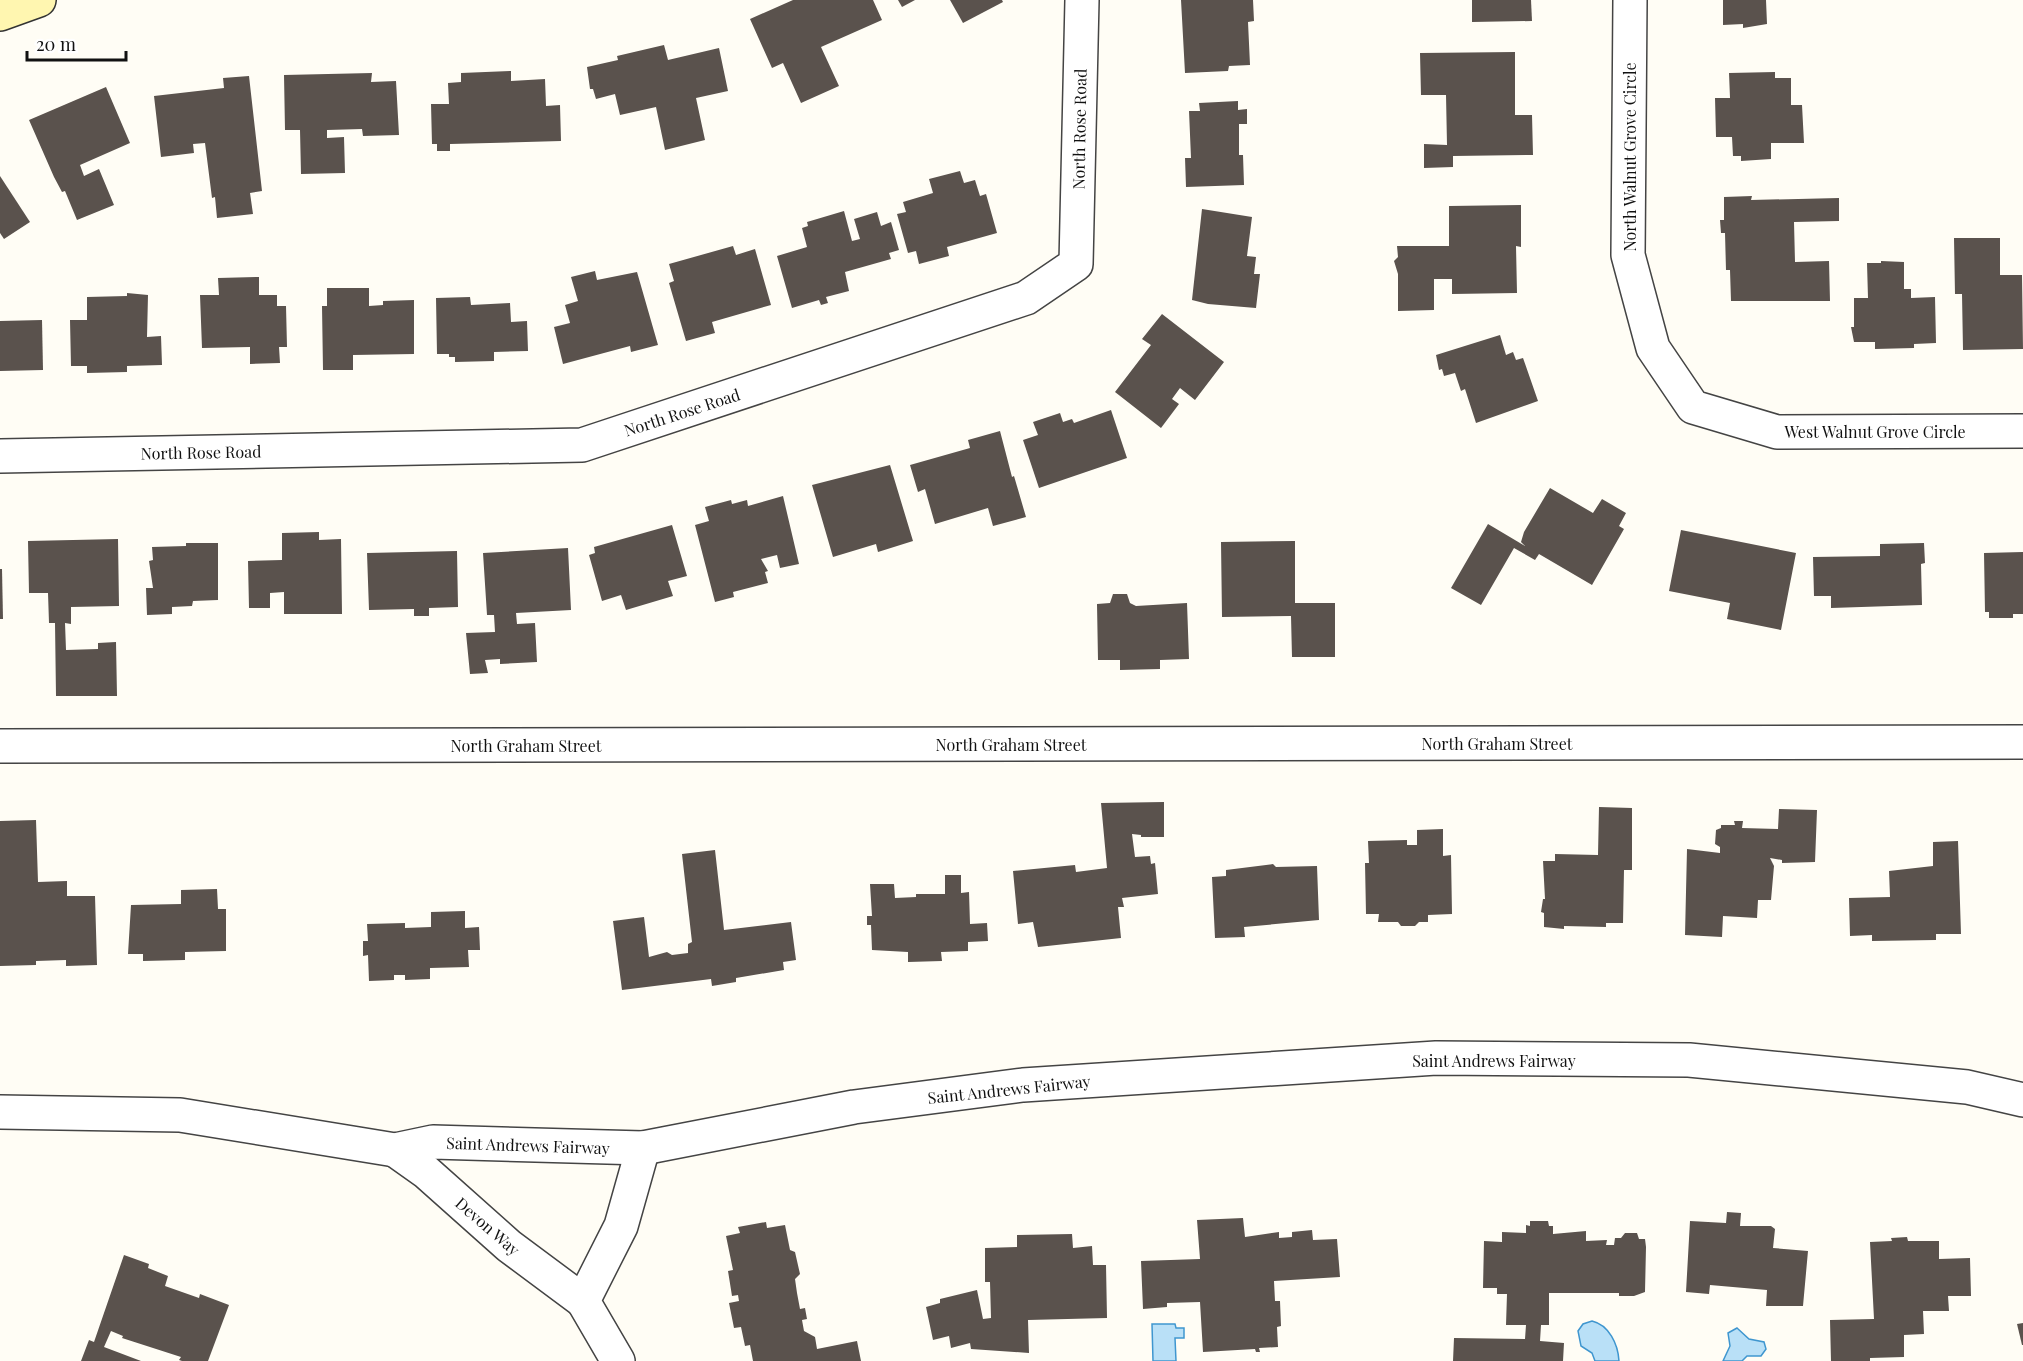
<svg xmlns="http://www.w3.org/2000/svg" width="2023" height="1361" font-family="'Playfair Display',serif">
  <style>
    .water { fill: #b9e0f7; stroke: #3f96cf; stroke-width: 1.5 }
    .building { fill: #5a524d }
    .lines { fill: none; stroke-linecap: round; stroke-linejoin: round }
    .minor-casing { stroke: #444; stroke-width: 36 }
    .tertiary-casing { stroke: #444; stroke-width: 36 }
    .secondary-casing { stroke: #333; stroke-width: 36 }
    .minor { stroke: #fff; stroke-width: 33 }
    .tertiary { stroke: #fff; stroke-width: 33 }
    .secondary { stroke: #fff6b0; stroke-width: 33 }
    .labels { text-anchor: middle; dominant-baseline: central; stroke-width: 6; stroke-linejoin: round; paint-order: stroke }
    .street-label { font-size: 16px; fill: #111; stroke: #fff }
  </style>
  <rect width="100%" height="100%" fill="#fffdf5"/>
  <g class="water">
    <path d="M 1592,1321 C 1609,1325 1618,1344 1619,1361 L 1595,1361 L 1592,1353 L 1581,1346 L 1578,1331 L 1583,1324 Z"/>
    <polygon points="1152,1324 1175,1324 1176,1328 1184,1328 1184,1338 1175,1338 1176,1361 1153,1361"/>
    <polygon points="1737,1328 1749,1339 1764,1342 1766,1349 1761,1356 1747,1356 1742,1361 1723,1361 1730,1346 1728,1333"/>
  </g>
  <g class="building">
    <polygon points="793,0 873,0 882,20 821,47 839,86 801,103 783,63 772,68 750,19"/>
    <polygon points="898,0 915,0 902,7"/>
    <polygon points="950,0 1002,0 1003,2 963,23"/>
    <polygon points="1181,0 1253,0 1254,21 1248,22 1250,65 1229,66 1228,71 1185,73"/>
    <polygon points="1472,0 1531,0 1532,21 1472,22"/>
    <polygon points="1723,0 1766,0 1767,24 1743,28 1743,24 1723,25"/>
    <polygon points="664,45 668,60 719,48 728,91 696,98 705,140 665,150 656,107 620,115 615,94 596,99 593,89 590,89 587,67 618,60 617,56"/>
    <polygon points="1515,52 1515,115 1532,115 1533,155 1453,156 1453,167 1424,168 1424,144 1447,145 1446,95 1421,95 1420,53"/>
    <polygon points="511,71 511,81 545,79 546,106 560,105 561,141 450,144 450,151 437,151 437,144 432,144 431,104 449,104 448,83 461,82 461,73"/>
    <polygon points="1775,72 1775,78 1791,78 1791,105 1802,105 1804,143 1771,143 1771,159 1741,161 1741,156 1733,156 1732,137 1716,137 1715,98 1730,98 1729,73"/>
    <polygon points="372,73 371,82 396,81 399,135 363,136 362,129 327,130 327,138 344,137 345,173 301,174 300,130 285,130 284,75"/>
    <polygon points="249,76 262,191 250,193 253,214 217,218 215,197 212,198 205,143 193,144 194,153 161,157 154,96 224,88 223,78"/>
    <polygon points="106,87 130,143 80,165 84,176 99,169 114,205 77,220 65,191 62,192 54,177 29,120"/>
    <polygon points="1238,101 1238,110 1247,109 1247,124 1239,124 1239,155 1243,155 1244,185 1186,187 1185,158 1191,158 1189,111 1200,111 1199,103"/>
    <polygon points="960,171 964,183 975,180 980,196 986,194 997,233 947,247 949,256 919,264 916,251 908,253 897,214 906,212 903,202 933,193 929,179"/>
    <polygon points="0,176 30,222 4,239 0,233"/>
    <polygon points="1752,196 1751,200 1839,198 1839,221 1794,222 1795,262 1829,261 1830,301 1731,301 1730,270 1726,270 1725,233 1721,233 1720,220 1724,220 1724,197"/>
    <polygon points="1521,205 1521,247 1516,246 1517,293 1452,294 1452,279 1434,279 1434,310 1398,311 1398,274 1394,261 1398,257 1397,246 1449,246 1449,206"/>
    <polygon points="1202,209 1252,217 1247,256 1256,257 1254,274 1260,274 1256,308 1208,304 1192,300"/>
    <polygon points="844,211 852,241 860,239 854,219 877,212 881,226 891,222 899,250 889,253 891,259 845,272 849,291 826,297 828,303 821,305 819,300 792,308 777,256 807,247 802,228 808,226 807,222"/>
    <polygon points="1954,238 2000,238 2000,275 2022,275 2023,349 1963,350 1962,294 1955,294"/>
    <polygon points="733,246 736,255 755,249 771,305 712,322 715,333 686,341 669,283 674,281 669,264"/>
    <polygon points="1881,261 1904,262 1904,289 1911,289 1911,298 1935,297 1936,343 1914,344 1914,348 1875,349 1875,342 1854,342 1851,327 1854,327 1854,298 1868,298 1867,263 1881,263"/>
    <polygon points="595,271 597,280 637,272 658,345 631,352 630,346 563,364 554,327 570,323 565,305 578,301 571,277"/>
    <polygon points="259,277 259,295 277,295 277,306 286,306 287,347 279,347 280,363 250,364 250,347 202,348 200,295 219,295 218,278"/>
    <polygon points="327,288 369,288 369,306 383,305 383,301 414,300 414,354 353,355 353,370 323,370 322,306 327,306"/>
    <polygon points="127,293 148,295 147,337 161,336 162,365 127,366 127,372 87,373 87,366 71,366 70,320 87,320 87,297 127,296"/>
    <polygon points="470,297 471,305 510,303 511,322 527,321 528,351 494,352 494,361 455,362 455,357 449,357 449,354 437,354 436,298"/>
    <polygon points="1162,314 1224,362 1195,400 1180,388 1172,399 1179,404 1161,428 1115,392 1151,345 1142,339"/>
    <polygon points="42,320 43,370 0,371 0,321"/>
    <polygon points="1500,335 1506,355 1513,352 1516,360 1523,358 1538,401 1476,423 1465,389 1461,391 1455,373 1444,376 1442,369 1439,370 1436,355"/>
    <polygon points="1111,410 1127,458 1039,488 1023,440 1038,435 1033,422 1060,413 1063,422 1072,419 1074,423"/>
    <polygon points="1000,431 1012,477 1014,476 1026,517 993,526 988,508 935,524 925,489 918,492 910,465 970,448 968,440"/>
    <polygon points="890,465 913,541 878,552 876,544 833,557 812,485"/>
    <polygon points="1550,488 1593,513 1602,499 1626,513 1619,526 1624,529 1592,585 1539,554 1535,560 1514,548 1481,605 1451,588 1488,524 1525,546 1521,542 1524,532"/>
    <polygon points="783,496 799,564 780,568 777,555 761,559 768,571 765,572 768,583 733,592 734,597 715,602 695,525 709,521 705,507 731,500 732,504 747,500 748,506"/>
    <polygon points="672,525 687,576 668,581 673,596 626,610 621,595 602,601 589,555 595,553 594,547"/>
    <polygon points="1681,530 1796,553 1781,630 1727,619 1730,603 1669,591"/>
    <polygon points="319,532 319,540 341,539 342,614 284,614 284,592 270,593 270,608 249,608 248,561 282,560 282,533"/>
    <polygon points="118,539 119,606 71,607 71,624 65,623 66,650 98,649 98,643 116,642 117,696 56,696 55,623 49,623 48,593 29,593 28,541"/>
    <polygon points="1295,541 1295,603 1335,603 1335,657 1292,657 1291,616 1222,617 1221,542"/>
    <polygon points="186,543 218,543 218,600 193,601 192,606 172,607 172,614 147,615 146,588 153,588 149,561 153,560 152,547 186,546"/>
    <polygon points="1924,543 1925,563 1921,564 1922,605 1831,608 1831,596 1814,596 1813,557 1880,556 1880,544"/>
    <polygon points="568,548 571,610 516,613 517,624 535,623 537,662 500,664 500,659 485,660 488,673 470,674 466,633 495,632 494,615 487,615 483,553"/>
    <polygon points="457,551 458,607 429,608 429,616 414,616 414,609 369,610 367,553"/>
    <polygon points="2023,552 2023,614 2013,614 2013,618 1989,618 1989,612 1985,612 1984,553"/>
    <polygon points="0,569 2,569 3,619 0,619"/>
    <polygon points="1113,594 1127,594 1130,603 1136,606 1187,603 1189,659 1160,660 1160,669 1120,670 1120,660 1098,660 1097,604 1110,603"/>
    <polygon points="1164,802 1164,837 1141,837 1141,835 1132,834 1135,857 1150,856 1151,864 1155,863 1158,894 1122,898 1124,907 1118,907 1121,938 1038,947 1033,922 1018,924 1013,871 1075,865 1076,872 1107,868 1101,803"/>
    <polygon points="1599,807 1632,808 1632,870 1624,870 1623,923 1606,923 1606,927 1564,926 1564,929 1544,927 1544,913 1541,912 1543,899 1545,899 1543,861 1555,861 1555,854 1598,855"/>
    <polygon points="1779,809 1817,810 1815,862 1782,863 1782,860 1770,858 1774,866 1771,900 1758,900 1757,918 1723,916 1722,937 1685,935 1687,849 1720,853 1720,847 1715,844 1716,830 1721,828 1721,825 1735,825 1734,821 1743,821 1742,828 1778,829"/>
    <polygon points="36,820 38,882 67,881 67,896 95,896 97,965 66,966 66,960 36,961 36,965 0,966 0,821"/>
    <polygon points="1443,829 1443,856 1451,855 1452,914 1428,915 1428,922 1419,922 1415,926 1401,926 1398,922 1378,922 1379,914 1366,914 1365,863 1369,863 1368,841 1407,840 1407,845 1417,845 1417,830"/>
    <polygon points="1958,841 1961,934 1936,934 1936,940 1872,941 1872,935 1850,936 1849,898 1890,897 1889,871 1933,866 1933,842"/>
    <polygon points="715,850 724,930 791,922 796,960 783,962 784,970 736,978 736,982 712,986 711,979 622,990 613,921 644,917 649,957 667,952 672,955 688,953 688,944 692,942 682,854"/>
    <polygon points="1273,864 1276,867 1317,866 1319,920 1244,927 1245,937 1215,938 1212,877 1226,876 1226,870"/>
    <polygon points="945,875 961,875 961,893 969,892 970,924 987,923 988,941 968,942 968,951 941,952 942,961 908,962 908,952 872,950 871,925 867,925 867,916 872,916 870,884 894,884 895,898 916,897 916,894 945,894"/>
    <polygon points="217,889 218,909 226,909 226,951 185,952 185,960 143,961 143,954 128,954 131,905 181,904 181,890"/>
    <polygon points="465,911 465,928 479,927 480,950 468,950 469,967 430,968 430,979 405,980 405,975 394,975 394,980 369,981 368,955 363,956 363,941 368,941 367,924 405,923 405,928 431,927 431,912"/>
    <polygon points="1727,1212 1741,1213 1740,1226 1771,1226 1775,1229 1773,1248 1808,1251 1803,1306 1766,1306 1767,1290 1710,1285 1709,1294 1686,1292 1690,1221 1726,1223"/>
    <polygon points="1243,1218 1245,1237 1279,1232 1279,1238 1292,1237 1292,1232 1312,1230 1313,1240 1337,1239 1340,1277 1274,1281 1275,1301 1280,1301 1281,1326 1277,1327 1278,1347 1259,1348 1260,1352 1256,1352 1255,1349 1203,1352 1200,1302 1167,1303 1167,1307 1143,1309 1141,1261 1200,1259 1197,1220"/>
    <polygon points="1530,1221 1548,1221 1549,1226 1553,1226 1553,1234 1586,1231 1586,1241 1607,1240 1606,1245 1614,1245 1615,1238 1621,1238 1625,1233 1637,1233 1639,1239 1645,1239 1646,1247 1645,1292 1634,1296 1619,1296 1619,1293 1549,1293 1549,1325 1541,1325 1540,1341 1564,1343 1563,1361 1453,1361 1454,1338 1525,1339 1526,1325 1506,1325 1507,1294 1497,1294 1497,1288 1483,1288 1484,1241 1502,1242 1502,1232 1526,1233 1526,1225 1530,1226"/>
    <polygon points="766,1222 767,1228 785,1225 790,1250 795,1252 800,1274 795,1279 797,1293 800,1309 805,1308 807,1319 802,1320 804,1331 815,1337 817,1349 857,1341 861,1361 753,1361 750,1345 745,1346 741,1327 734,1328 729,1303 739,1301 738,1295 732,1296 728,1271 733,1270 726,1236 740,1233 738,1227"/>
    <polygon points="1072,1234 1073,1248 1092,1246 1093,1265 1106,1265 1107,1318 1028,1320 1029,1353 971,1349 970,1343 951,1348 949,1336 933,1340 926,1307 940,1303 940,1299 977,1290 983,1319 991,1318 990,1282 985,1282 985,1248 1017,1247 1017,1235"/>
    <polygon points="1907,1237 1908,1241 1939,1241 1939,1259 1970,1258 1971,1296 1948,1296 1949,1311 1923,1311 1924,1334 1904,1335 1904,1357 1870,1358 1870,1361 1831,1361 1830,1320 1874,1319 1870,1242 1892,1241 1891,1238"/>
    <polygon points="124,1255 149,1264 148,1268 168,1276 165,1286 199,1298 200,1294 229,1305 208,1361 182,1361 179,1360 181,1357 122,1338 123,1336 111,1331 104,1347 141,1361 81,1361 89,1340 94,1342"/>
    <polygon points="2023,1323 2023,1345 2022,1345 2017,1324"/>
  </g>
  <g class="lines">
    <g class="minor-casing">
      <g id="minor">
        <polyline points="1630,0 1628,255 1653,348 1693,407 1777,432 2023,431"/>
        <polyline points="0,456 582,445 1026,298 1076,264 1082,0"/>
        <polyline points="0,1112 180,1115 395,1150 433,1142 643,1148 854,1107 1023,1085 1436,1058 1689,1060 1967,1087 2023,1100"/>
        <polyline points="395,1150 426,1172 509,1246 583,1301"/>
        <polyline points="618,1361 583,1301 621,1226 643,1148"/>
      </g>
    </g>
    <g class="tertiary-casing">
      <polyline id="tertiary" points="0,746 2023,742"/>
    </g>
    <g class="secondary-casing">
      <polyline id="secondary" points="0,14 39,0"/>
    </g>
    <use href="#minor" class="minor"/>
    <use href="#tertiary" class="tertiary"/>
    <use href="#secondary" class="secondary"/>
  </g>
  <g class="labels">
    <g class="street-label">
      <text transform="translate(1079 129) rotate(-89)">North Rose Road</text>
      <text transform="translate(1629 157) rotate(-90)">North Walnut Grove Circle</text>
      <text transform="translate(682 412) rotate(-18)">North Rose Road</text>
      <text x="1875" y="431">West Walnut Grove Circle</text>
      <text transform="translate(201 452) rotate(-1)">North Rose Road</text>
      <text x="1497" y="743">North Graham Street</text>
      <text x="1011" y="744">North Graham Street</text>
      <text x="526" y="745">North Graham Street</text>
      <text x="1494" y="1060">Saint Andrews Fairway</text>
      <text transform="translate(1009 1089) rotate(-6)">Saint Andrews Fairway</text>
      <text transform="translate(528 1145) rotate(2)">Saint Andrews Fairway</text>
      <text transform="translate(488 1226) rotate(41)">Devon Way</text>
    </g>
  </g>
  <path d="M27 51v9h99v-9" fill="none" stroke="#111111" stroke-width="3"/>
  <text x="36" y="51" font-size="18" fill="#111111" stroke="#ffffff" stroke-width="4.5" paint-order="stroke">20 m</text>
</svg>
